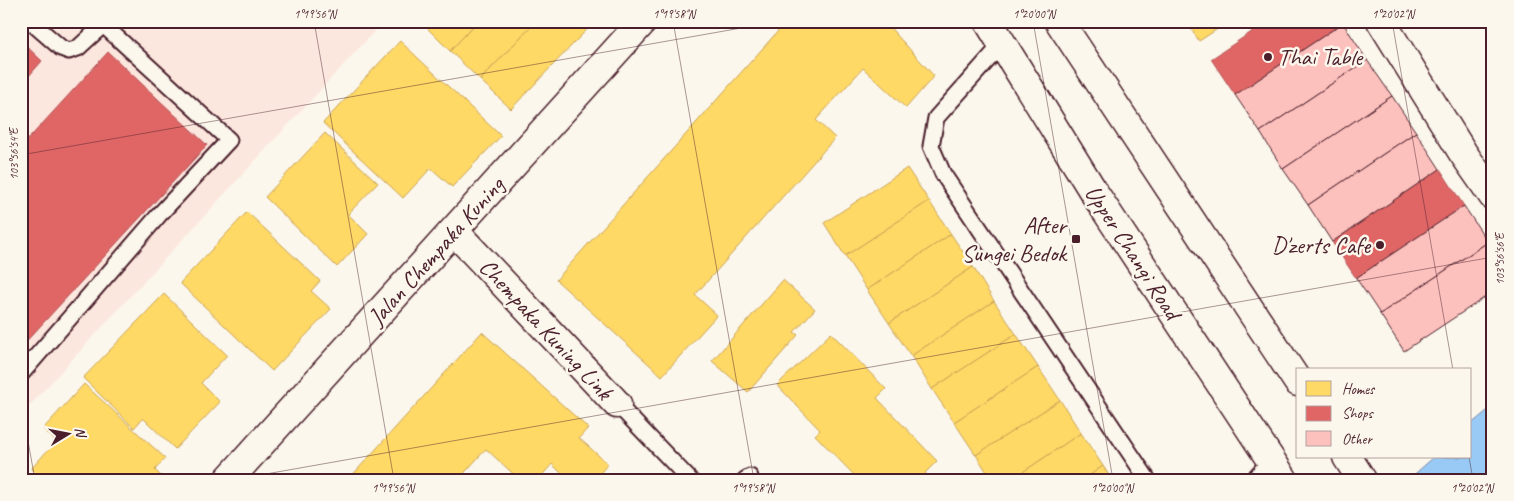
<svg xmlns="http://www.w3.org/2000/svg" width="1514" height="501" font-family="Caveat,sans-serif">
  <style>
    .built { fill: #fce7de }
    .water { fill: #98caf5; stroke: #7986a4 }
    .homes { fill: #ffd966; stroke: #c9a154 }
    .shops { fill: #e06666; stroke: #b35154 }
    .building { fill: #fdc1bd; stroke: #4a1f2b }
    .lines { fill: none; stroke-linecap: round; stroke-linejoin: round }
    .lane-casing { stroke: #4a1f2b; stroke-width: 19 }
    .street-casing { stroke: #4a1f2b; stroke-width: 31 }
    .secondary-casing { stroke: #4a1f2b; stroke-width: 31 }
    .lane { stroke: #fbf7ec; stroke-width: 15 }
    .street { stroke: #fbf7ec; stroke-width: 28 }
    .secondary { stroke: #fbf7ec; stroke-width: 28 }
    .ticks { fill: none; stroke: #4a1f2b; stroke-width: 1; stroke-opacity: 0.45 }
    .poi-dot { fill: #4a1f2b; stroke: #fbf7ec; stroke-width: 2 }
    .labels { text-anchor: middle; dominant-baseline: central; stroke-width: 5; stroke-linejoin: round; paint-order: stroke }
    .poi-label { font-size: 24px; fill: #4a1f2b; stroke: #fbf7ec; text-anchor: end }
    .street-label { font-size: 24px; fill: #4a1f2b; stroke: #fbf7ec }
    .neatline { fill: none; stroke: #4a1f2b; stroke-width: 2 }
    .ticks-label { font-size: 12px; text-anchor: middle; fill: #4a1f2b }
  </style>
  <rect width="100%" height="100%" fill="#fbf7ec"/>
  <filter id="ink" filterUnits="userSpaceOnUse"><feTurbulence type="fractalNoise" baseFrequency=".02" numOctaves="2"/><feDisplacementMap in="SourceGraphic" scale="10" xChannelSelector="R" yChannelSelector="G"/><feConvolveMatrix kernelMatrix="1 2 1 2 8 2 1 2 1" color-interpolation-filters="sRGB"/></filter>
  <g filter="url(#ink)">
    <polygon class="built" points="21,21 384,21 21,415"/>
    <polygon class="water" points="1493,406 1493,480 1408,480 1434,457 1470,457 1470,425"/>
    <g class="homes">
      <polygon points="420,21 478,21 450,51"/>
      <polygon points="478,21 536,21 480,80 450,51"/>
      <polygon points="536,21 595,21 511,109 480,80"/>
      <polygon points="787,21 884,21 934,76 906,108 863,68 816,120 835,138 695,295 717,315 662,376 556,280"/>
      <polygon points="1186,21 1230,21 1199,41"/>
      <polygon points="400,41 501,136 452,187 431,168 403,198 323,123"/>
      <polygon points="325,133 378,183 348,214 368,234 337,267 265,197"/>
      <polygon points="907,168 929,201 845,256 824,223"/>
      <polygon points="929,201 951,234 867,290 845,256"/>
      <polygon points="247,212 320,281 311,291 331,309 272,371 180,283"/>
      <polygon points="951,234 973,267 889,323 867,290"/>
      <polygon points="973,267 994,301 911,356 889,323"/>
      <polygon points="783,280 815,309 794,332 798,335 748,392 712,361"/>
      <polygon points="164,294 227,355 201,383 220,402 175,449 143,418 134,428 83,378"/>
      <polygon points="994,301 1016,334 932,389 911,356"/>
      <polygon points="482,332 588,428 579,438 608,464 594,480 568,480 552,464 538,480 520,480 486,449 458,480 348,480"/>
      <polygon points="831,333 886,389 877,398 937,461 925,473 932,480 859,480 815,435 820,430 777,385"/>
      <polygon points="1016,334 1038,367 954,422 932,389"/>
      <polygon points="1038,367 1060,400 976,455 954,422"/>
      <polygon points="84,384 165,458 155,470 165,480 42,480 31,469 56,441 43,429"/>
      <polygon points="1060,400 1081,433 1011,480 992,480 976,455"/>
      <polygon points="1081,433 1103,466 1083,480 1011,480"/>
      <polygon points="1103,466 1112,480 1083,480"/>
    </g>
    <g class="shops">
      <polygon points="1268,21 1342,21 1343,23 1235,95 1211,59"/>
      <polygon points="21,41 42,61 21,85"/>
      <polygon points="108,52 207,145 21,347 21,147"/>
      <polygon points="1440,169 1464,206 1356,278 1332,242"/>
    </g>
    <g class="building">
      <polygon points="1343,23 1367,60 1260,132 1235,95"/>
      <polygon points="1367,60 1392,96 1283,169 1260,132"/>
      <polygon points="1392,96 1416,132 1308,205 1283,169"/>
      <polygon points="1416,132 1440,169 1332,242 1308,205"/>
      <polygon points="1464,206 1488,242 1380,314 1356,278"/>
      <polygon points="1488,242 1493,249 1493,292 1404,351 1380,314"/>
    </g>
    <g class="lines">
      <g class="lane-casing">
        <g id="lane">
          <polyline points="30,21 61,48 69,51 78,48 103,25"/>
          <polyline points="1002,44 936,118 931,146 943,174 1148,480"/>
          <polyline points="21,374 159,215 229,140 99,21"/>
          <polyline points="617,404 690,480"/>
          <polyline points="745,480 750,477"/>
          <polyline points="1253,480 1271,460"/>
        </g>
      </g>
      <g class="street-casing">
        <g id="street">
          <polyline points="1381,21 1463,153 1493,196"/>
          <polyline points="454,231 617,404"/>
          <polyline points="228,480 643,21"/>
        </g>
      </g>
      <g class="secondary-casing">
        <g id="secondary">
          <polyline points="988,21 1095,194 1284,480"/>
          <polyline points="1059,21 1298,382"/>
          <polyline points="1347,457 1362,480"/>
        </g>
      </g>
      <use href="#lane" class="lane"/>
      <use href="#street" class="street"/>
      <use href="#secondary" class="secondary"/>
    </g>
  </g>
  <path class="ticks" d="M 314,21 L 394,480M 673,21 L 754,480M 1033,21 L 1113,480M 1392,21 L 1453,370M 21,155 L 781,21M 21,402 L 35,480M 1469,457 L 1473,480M 232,480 L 1493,257"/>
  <g class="poi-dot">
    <circle cx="1268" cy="57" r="5"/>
    <rect x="1071" y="234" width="10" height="10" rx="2.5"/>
    <circle cx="1380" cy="245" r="5"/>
  </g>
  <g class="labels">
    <g class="poi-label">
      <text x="1278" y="57" text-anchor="start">Thai Table</text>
      <text x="1066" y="225">After<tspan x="1066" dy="28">Sungei Bedok</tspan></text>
      <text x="1370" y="245">D'zerts Cafe</text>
    </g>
    <g class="street-label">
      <text transform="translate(436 251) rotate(-48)">Jalan Chempaka Kuning</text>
      <text transform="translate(1133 252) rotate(57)">Upper Changi Road</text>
      <text transform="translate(546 329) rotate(47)">Chempaka Kuning Link</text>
    </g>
  </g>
  <rect width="1514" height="501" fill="none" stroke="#fbf7ec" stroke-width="55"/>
  <rect x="1296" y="368" width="175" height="90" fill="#fbf7ec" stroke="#b4a19f"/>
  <rect x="1306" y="381" width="25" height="15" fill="#ffd966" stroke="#b4a19f"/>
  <text x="1342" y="394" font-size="15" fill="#4a1f2b">Homes</text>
  <rect x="1306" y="406" width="25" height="15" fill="#e06666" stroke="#b4a19f"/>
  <text x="1342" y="418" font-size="15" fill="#4a1f2b">Shops</text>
  <rect x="1306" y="431" width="25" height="15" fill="#fdc1bd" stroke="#b4a19f"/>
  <text x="1342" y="444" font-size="15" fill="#4a1f2b">Other</text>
  <g transform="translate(68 434) rotate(80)" stroke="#fbf7ec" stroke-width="4" paint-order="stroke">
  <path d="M0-4L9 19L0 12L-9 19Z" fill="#4a1f2b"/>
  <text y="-8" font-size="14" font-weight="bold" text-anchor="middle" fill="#4a1f2b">N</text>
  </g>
  <rect x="28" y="28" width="1458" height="446" class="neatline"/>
  <g class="ticks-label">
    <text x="315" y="18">1°19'56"N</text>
    <text x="674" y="18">1°19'58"N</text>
    <text x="1034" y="18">1°20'00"N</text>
    <text x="1393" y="18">1°20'02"N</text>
    <text transform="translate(14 154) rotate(-90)" y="4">103°56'54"E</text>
    <text transform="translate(1500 259) rotate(-90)" y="4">103°56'56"E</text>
    <text x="393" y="492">1°19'56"N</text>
    <text x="753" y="492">1°19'58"N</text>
    <text x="1112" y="492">1°20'00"N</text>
    <text x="1472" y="492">1°20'02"N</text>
  </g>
</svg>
